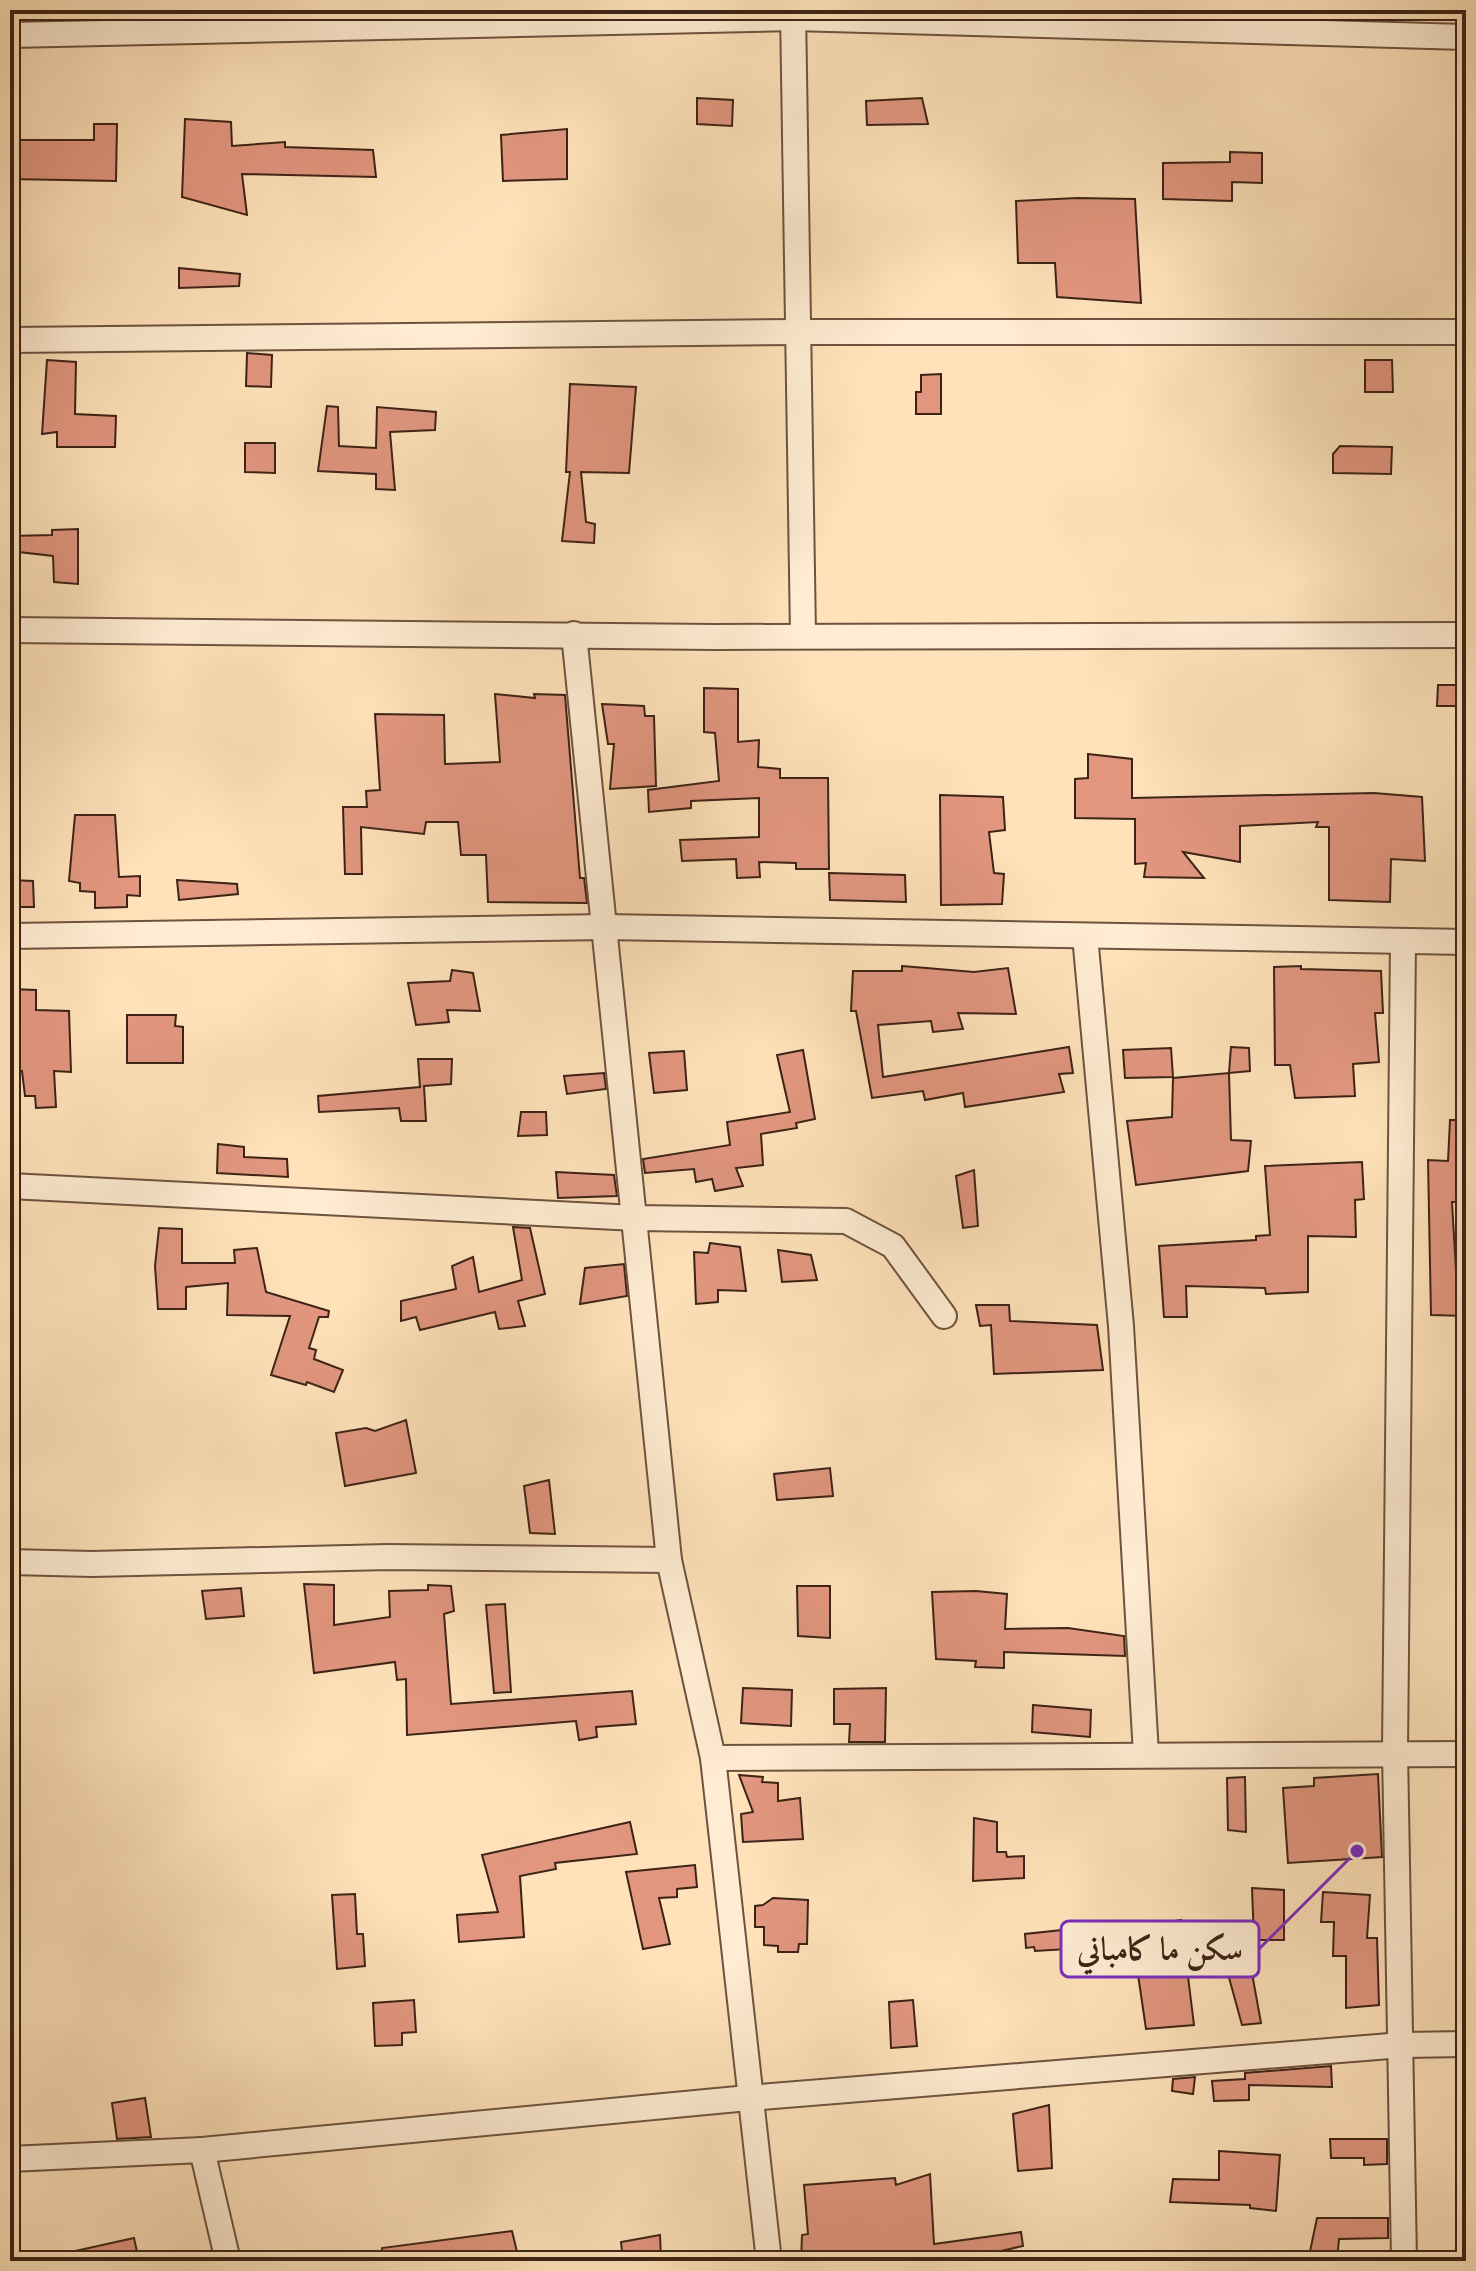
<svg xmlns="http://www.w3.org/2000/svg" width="1476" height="2271" font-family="'IM FELL Double Pica',Amiri,serif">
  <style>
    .building { fill: #e29680; stroke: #3c2316; stroke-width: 2 }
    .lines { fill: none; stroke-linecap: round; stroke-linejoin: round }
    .street-casing { stroke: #6d533f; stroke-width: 28 }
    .street { stroke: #ffecd2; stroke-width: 24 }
    .leader { fill: none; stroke: #7b2cbf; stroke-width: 3 }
    .callout-dot { fill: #7b2cbf; stroke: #ffecd2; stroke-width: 3 }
    .callout { fill: #ffecd2; stroke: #7b2cbf; stroke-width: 3 }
    .callout-label { font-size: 32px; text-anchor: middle; font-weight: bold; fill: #3c2316 }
  </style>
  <rect width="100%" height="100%" fill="#ffe2ba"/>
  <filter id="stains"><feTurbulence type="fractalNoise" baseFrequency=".0025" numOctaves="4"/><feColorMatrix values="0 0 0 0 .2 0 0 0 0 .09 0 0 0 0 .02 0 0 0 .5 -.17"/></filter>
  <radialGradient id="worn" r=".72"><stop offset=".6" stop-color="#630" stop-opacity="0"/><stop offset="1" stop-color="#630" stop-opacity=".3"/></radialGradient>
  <g class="building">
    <polygon points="697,98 733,100 732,126 697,124"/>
    <polygon points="922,98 928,124 867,125 866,101"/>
    <polygon points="185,119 231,122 232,146 285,142 285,147 373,150 376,177 242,174 247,215 182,197"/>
    <polygon points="94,124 117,124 116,181 10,179 10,140 94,140"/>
    <polygon points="567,129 567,179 503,181 501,135"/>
    <polygon points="1230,152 1262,153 1262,183 1232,182 1232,201 1163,199 1163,163 1230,162"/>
    <polygon points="1077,198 1135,199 1141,303 1057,297 1055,263 1018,263 1016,201"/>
    <polygon points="179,268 240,274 239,286 179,288"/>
    <polygon points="247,353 272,355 271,387 246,386"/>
    <polygon points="47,360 76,362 75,414 116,416 115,447 57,447 57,432 42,434"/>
    <polygon points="1365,360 1392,360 1393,392 1365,392"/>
    <polygon points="941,374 941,414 916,414 916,392 921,392 921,375"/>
    <polygon points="570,384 636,387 629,473 581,472 586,522 595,524 594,543 562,541 570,472 566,472"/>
    <polygon points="327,406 338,407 339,446 376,448 377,407 436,412 435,430 390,432 395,490 376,489 376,474 318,471"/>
    <polygon points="245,443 275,443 275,473 245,472"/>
    <polygon points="1340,446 1392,447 1391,474 1333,473 1333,454"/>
    <polygon points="78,529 78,584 54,582 53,556 10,551 10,536 52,535 52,530"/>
    <polygon points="1438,685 1460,685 1459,706 1437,706"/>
    <polygon points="704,688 738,689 738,742 759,740 758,767 780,769 780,778 828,778 829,869 796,869 796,863 759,862 760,877 737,878 736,859 682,861 680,840 759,837 759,798 691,801 691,808 649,812 648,790 719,781 715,733 704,732"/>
    <polygon points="495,694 535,698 534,694 565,695 580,878 584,878 587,903 488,902 486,855 461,855 458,822 426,822 424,834 361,827 362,874 345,874 343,807 367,807 366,791 380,790 375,714 444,715 445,764 500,762"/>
    <polygon points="602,704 644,706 645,716 654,716 656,786 610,789 614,744 608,744"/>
    <polygon points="1088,754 1132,759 1132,798 1374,793 1422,797 1425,861 1391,859 1390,902 1329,900 1329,827 1316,827 1318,822 1240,826 1240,862 1183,852 1204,878 1144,877 1146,863 1135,864 1135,819 1075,818 1075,779 1088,778"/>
    <polygon points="940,795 1003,797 1005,830 989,832 994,873 1004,874 1002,904 941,905"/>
    <polygon points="75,815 115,815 119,877 140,876 140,896 127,895 127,907 95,908 95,892 80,891 80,883 69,881"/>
    <polygon points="829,873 905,875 906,902 830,900"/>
    <polygon points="10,880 33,881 34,907 10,907"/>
    <polygon points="177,880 237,884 238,894 179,900"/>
    <polygon points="902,966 974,972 1008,968 1016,1014 958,1013 963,1029 933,1032 931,1021 878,1025 883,1077 1069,1047 1073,1073 1059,1074 1064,1092 965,1107 963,1093 925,1100 923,1091 872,1098 856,1011 851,1011 853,971 902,971"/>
    <polygon points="1301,966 1301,969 1381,971 1383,1013 1375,1013 1379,1062 1353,1064 1355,1096 1295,1098 1290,1065 1275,1065 1274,967"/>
    <polygon points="452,970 473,973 480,1011 447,1010 449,1022 416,1025 408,983 450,981"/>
    <polygon points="10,989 36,990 36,1010 69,1011 71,1072 54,1071 56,1107 36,1108 35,1096 25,1096 22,1071 12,1071"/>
    <polygon points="127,1015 176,1015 175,1026 183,1027 183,1063 127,1063"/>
    <polygon points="1231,1047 1249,1048 1250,1071 1229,1073"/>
    <polygon points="1171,1048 1173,1077 1125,1078 1123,1050"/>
    <polygon points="803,1050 815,1119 796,1123 797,1128 761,1134 763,1165 736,1168 743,1186 715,1191 712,1179 696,1182 694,1169 645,1173 643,1159 730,1145 727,1122 790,1112 777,1055"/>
    <polygon points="684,1051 687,1090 654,1093 649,1053"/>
    <polygon points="418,1059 452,1059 451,1084 424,1086 426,1121 401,1121 399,1108 319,1112 318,1096 420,1087"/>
    <polygon points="604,1073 606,1089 567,1094 564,1076"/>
    <polygon points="1229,1073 1231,1140 1251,1141 1248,1171 1136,1185 1127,1121 1172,1117 1173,1078"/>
    <polygon points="521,1112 546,1112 547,1135 518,1136"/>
    <polygon points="1450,1120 1466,1120 1466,1196 1460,1196 1459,1202 1452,1202 1457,1288 1466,1288 1466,1316 1431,1315 1428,1160 1448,1161"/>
    <polygon points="218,1144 244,1147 244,1157 287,1159 288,1177 217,1173"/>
    <polygon points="1362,1162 1364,1199 1355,1200 1356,1237 1308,1236 1308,1292 1266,1294 1265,1288 1186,1286 1187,1317 1164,1317 1159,1246 1256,1240 1256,1236 1270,1235 1265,1166"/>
    <polygon points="974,1170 978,1226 963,1228 956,1176"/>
    <polygon points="556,1172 614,1175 617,1196 558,1198"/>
    <polygon points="513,1227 530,1228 545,1294 518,1301 525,1326 499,1329 495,1312 420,1330 416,1317 401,1321 401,1301 456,1289 452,1266 473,1257 479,1292 522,1280"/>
    <polygon points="159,1228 182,1229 182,1263 235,1263 234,1250 257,1248 266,1292 329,1311 328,1317 319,1317 309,1348 316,1350 314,1359 343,1370 334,1392 307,1382 306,1385 271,1375 290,1316 227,1315 228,1283 186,1287 186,1309 158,1309 155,1266"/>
    <polygon points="710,1243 740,1247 746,1291 718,1290 718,1302 696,1304 694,1252 708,1253"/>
    <polygon points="778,1250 811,1255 817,1280 782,1282"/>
    <polygon points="624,1264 627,1296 580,1304 585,1268"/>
    <polygon points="976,1305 1009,1305 1010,1321 1097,1325 1103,1370 994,1374 991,1325 980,1326"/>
    <polygon points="406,1420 416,1473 345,1486 336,1433 366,1428 375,1431"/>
    <polygon points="830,1468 833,1496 777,1500 774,1474"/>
    <polygon points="549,1480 555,1534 530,1533 524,1486"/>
    <polygon points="304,1584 334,1585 334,1625 390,1617 389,1591 428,1590 428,1585 451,1586 454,1611 444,1614 451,1704 632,1691 636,1724 596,1727 597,1737 579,1740 576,1721 407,1735 406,1679 397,1680 395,1662 314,1673"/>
    <polygon points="797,1586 830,1586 830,1638 798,1636"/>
    <polygon points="241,1588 244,1616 206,1619 202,1591"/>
    <polygon points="976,1591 1007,1594 1005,1629 1068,1628 1124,1636 1125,1656 1004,1652 1004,1668 975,1667 976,1661 936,1659 932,1592"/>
    <polygon points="505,1604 511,1692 494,1693 486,1605"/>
    <polygon points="743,1688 792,1690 791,1726 741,1723"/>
    <polygon points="886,1688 885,1742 849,1742 850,1724 834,1724 834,1689"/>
    <polygon points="1033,1705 1091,1710 1090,1737 1032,1732"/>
    <polygon points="1378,1774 1382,1857 1288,1863 1283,1788 1314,1786 1314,1778"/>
    <polygon points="739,1775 763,1777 762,1782 778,1783 778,1801 800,1798 803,1839 743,1842 741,1814 753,1812"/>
    <polygon points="1245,1777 1246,1832 1228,1830 1227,1778"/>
    <polygon points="974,1818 997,1822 997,1852 1006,1852 1007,1857 1024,1856 1024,1878 973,1881"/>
    <polygon points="630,1822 637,1854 555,1863 556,1869 520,1876 524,1937 459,1942 457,1915 498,1912 482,1855"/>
    <polygon points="695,1865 697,1887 677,1889 677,1897 659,1898 670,1944 643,1949 626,1872"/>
    <polygon points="1252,1888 1284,1890 1284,1940 1254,1940"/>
    <polygon points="1323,1892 1370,1895 1367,1938 1377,1938 1379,2005 1346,2008 1346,1956 1333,1956 1334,1922 1321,1922"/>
    <polygon points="355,1894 357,1934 363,1934 365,1966 337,1969 332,1895"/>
    <polygon points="773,1898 808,1900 807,1944 799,1944 798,1952 778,1952 778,1946 764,1945 764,1927 755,1927 755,1906 763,1905"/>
    <polygon points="1181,1920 1194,2025 1146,2029 1136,1961 1116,1964 1111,1932"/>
    <polygon points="1090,1927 1099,1927 1101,1947 1035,1951 1034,1947 1026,1948 1025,1934"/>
    <polygon points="1248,1951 1261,2023 1242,2025 1222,1952"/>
    <polygon points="414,2000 416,2032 402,2033 402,2045 375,2046 373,2003"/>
    <polygon points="913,2000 917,2046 891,2048 889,2002"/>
    <polygon points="1331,2066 1332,2087 1249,2085 1249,2100 1214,2101 1212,2081 1245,2079 1245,2073"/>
    <polygon points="1195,2077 1193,2094 1172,2091 1173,2079"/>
    <polygon points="145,2098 151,2137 117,2139 112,2103"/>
    <polygon points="1049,2105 1052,2168 1018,2171 1013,2114"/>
    <polygon points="1330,2139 1387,2139 1387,2164 1364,2165 1364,2158 1331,2158"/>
    <polygon points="1219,2151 1280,2155 1276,2211 1250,2208 1250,2205 1170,2202 1173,2179 1219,2180"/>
    <polygon points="930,2174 934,2244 1021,2232 1023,2246 957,2261 842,2261 842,2257 801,2261 802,2235 808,2234 804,2185 895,2178 896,2185"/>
    <polygon points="1317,2218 1388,2218 1388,2238 1339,2239 1337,2261 1308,2261"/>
    <polygon points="512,2231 517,2252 464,2261 383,2261 382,2248"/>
    <polygon points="660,2235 661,2257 623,2261 621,2242"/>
    <polygon points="134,2238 139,2261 67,2261 66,2253"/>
  </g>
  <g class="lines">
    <g class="street-casing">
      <g id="street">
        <polyline points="793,10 803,635"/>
        <polyline points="10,35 793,18 1466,37"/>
        <polyline points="10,340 798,332 1466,332"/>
        <polyline points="10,630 715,637 1466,635"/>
        <polyline points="574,634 669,1560 713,1758 769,2261"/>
        <polyline points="10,936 606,927 1466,942"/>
        <polyline points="1085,936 1121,1326 1146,1754"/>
        <polyline points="1403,942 1395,1751 1404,2261"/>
        <polyline points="10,1186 636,1218 846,1221 893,1246 944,1316"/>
        <polyline points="10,1562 92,1564 388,1557 669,1560"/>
        <polyline points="713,1758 1466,1754"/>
        <polyline points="202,2150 748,2098 1402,2045 1466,2044"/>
        <polyline points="10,2159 202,2150 228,2261"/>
      </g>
    </g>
    <use href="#street" class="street"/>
  </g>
  <path class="leader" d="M1357 1851L1259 1949"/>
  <circle class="callout-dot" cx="1357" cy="1851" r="8"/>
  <rect class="callout" x="1061" y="1921" width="198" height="56" rx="8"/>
  <g class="callout-label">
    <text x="1160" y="1960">سكن ما كامباني</text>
  </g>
  <rect width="1476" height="2271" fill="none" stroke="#ffe2ba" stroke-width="40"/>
  <rect x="12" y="12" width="1452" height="2247" fill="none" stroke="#3c2316" stroke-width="4"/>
  <rect x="20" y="20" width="1436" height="2231" fill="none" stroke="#3c2316" stroke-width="2"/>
  <rect width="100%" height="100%" filter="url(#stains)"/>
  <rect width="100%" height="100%" fill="url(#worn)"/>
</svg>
